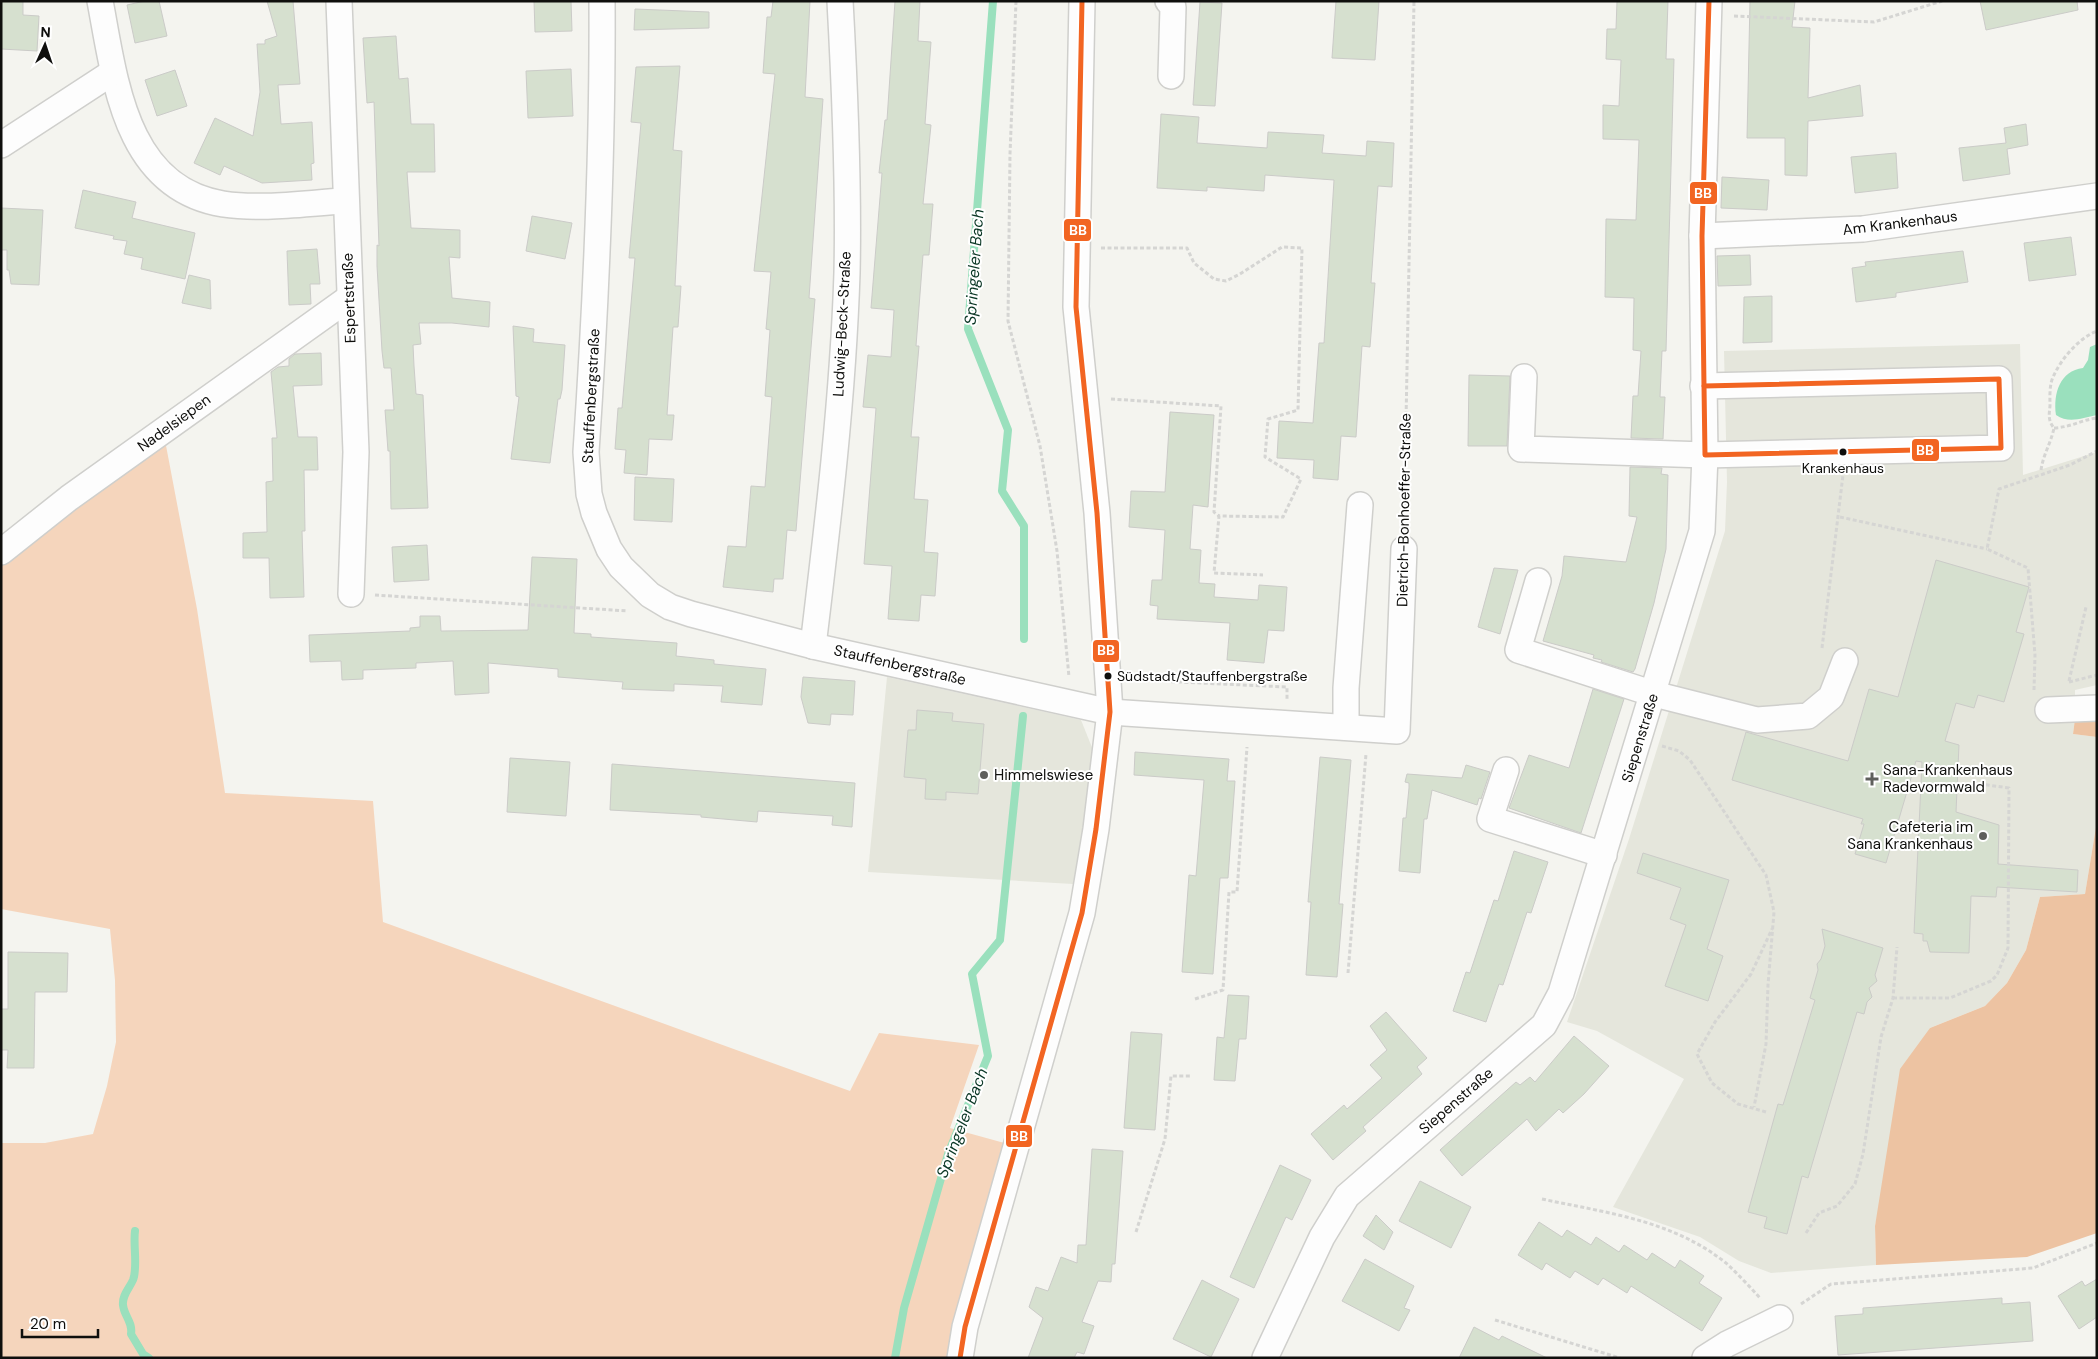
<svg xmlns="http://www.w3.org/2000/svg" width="2098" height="1359" font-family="'DM Sans',sans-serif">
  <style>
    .built { fill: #e5e6dc }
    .green { fill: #f5d5bc }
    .forest { fill: #edc3a2 }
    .water { fill: #9ae0bd }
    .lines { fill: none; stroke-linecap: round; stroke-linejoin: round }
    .stream { stroke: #9ae0bd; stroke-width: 8 }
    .building { fill: #d6e0cf; stroke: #cbcbc8 }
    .minor-casing { stroke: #cfcfcc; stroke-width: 28 }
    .path { stroke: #d5d5d3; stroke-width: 3; stroke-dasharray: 4 2.5; stroke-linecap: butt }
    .minor { stroke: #fdfdfd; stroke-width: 25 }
    .bus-1-casing { stroke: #fff; stroke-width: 9 }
    .bus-1 { stroke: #f26522; stroke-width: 5 }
    .bus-dot { fill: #0f0f0d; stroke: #fff; stroke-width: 2 }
    .poi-dot { fill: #5f5f5c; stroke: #fff; stroke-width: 2 }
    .labels { text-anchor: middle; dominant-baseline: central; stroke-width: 4; stroke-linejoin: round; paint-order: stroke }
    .bus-label { font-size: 14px; fill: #0f0f0d; stroke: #fff }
    .street-label { font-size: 15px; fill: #0f0f0d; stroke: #fff }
    .poi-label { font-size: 15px; fill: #0f0f0d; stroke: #fff; text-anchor: start }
    .water-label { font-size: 16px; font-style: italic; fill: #093624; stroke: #fff }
    .line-badge { stroke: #fff; stroke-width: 2 }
    .badge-label { font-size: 14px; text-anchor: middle; font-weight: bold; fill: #fff }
  </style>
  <rect width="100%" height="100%" fill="#f4f4ef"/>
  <g class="built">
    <polygon points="2020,344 2023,475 2097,452 2097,685 2075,690 2075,719 2073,734 2097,737 2097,821 2085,894 2040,897 2026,950 2007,983 1985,1006 1930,1028 1875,1225 1876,1265 1771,1273 1739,1261 1700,1237 1613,1207 1684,1079 1597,1031 1567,1022 1629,839 1725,531 1727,482 1724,351"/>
    <polygon points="887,677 1081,720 1093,750 1090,800 1073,884 868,872"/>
  </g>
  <polygon class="green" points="164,435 197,609 225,793 373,801 383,922 850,1091 879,1033 979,1045 950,1128 1008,1144 953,1358 1,1358 1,1143 45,1143 93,1134 107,1086 116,1042 115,980 110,929 1,909 1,558"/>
  <g class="forest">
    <polygon points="2097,716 2097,737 2073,734 2075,719"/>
    <polygon points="2097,821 2097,1233 2027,1257 1876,1265 1875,1226 1900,1069 1930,1028 1985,1006 2007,983 2026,950 2040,897 2085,894"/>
  </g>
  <path class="water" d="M 2097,344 L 2097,415 C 2082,418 2069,424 2056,415 C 2053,393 2060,371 2083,368 L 2088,360 L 2090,347 Z"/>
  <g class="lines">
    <g class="stream">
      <polyline points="993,1 968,329 1008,430 1002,491 1024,526 1024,639"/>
      <path d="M 135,1231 C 133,1245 138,1268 133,1280 C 129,1289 122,1295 123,1305 C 124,1316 133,1322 131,1334 L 143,1354 L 149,1358"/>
      <polyline points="895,1358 904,1308 948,1154 988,1056 972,974 1000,940 1023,716"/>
    </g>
  </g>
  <g class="building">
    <polygon points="1,1 23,1 23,15 39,16 37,51 1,49"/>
    <polygon points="145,1 159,1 167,36 135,43 127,5"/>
    <polygon points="267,1 293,1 300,84 278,85 281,124 312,122 314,163 311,164 312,180 262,183 224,166 220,175 194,163 215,118 253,136 260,92 257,44 265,44 265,40 277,36"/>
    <polygon points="534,1 571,1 572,31 535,32"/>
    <polygon points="773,1 810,1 805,97 823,99 809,298 815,299 796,531 787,530 783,579 774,579 773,592 723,587 728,546 746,547 751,486 765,487 772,397 765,396 770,330 766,329 771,272 754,271 775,74 763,73 767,17 771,17"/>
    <polygon points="895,1 920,1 918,41 931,42 925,124 931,125 923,204 933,204 929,255 923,255 916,346 919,346 911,437 919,437 914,499 928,500 924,552 938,553 935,596 921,595 919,621 888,619 892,566 864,564 876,408 863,407 868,355 891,357 894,310 871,308 882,173 879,173 885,120 887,120"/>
    <polygon points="1336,1 1379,1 1375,60 1332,58"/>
    <polygon points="1617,1 1668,1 1666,59 1674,59 1666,351 1662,351 1660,397 1665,397 1663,439 1631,438 1633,396 1638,396 1641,351 1633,350 1634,298 1605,297 1606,219 1636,220 1639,140 1603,139 1603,105 1619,106 1621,60 1606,59 1607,29 1616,29"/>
    <polygon points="1750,1 1795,1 1792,27 1810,28 1808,98 1860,85 1863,116 1808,121 1807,176 1785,175 1785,138 1747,138"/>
    <polygon points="1980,1 2077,1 2078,10 1986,30"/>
    <polygon points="1200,2 1222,3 1215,106 1193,105"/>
    <polygon points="635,9 709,12 709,28 634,30"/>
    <polygon points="396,36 399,79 408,78 411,124 434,124 435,172 407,172 411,228 460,230 460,258 449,257 452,298 490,302 489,327 452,323 419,323 421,344 413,345 414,366 416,394 423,395 428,508 391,509 390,451 388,451 385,410 394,410 391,368 384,368 382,351 377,266 377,245 379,246 374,102 367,103 363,38"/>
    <polygon points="680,66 673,150 682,151 675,286 681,286 678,327 673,327 667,415 674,415 672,440 649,439 647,475 624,473 626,450 615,449 618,408 622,408 635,258 629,258 641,123 631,122 636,67"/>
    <polygon points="571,69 573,116 528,118 526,71"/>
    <polygon points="175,70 187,106 157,116 145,80"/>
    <polygon points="1161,114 1199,117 1197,143 1267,148 1268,132 1324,135 1322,153 1366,156 1367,141 1394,143 1392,187 1378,186 1371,283 1375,283 1370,347 1362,346 1356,437 1341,436 1338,480 1313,478 1314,460 1277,458 1279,421 1313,423 1319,343 1324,343 1334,180 1265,175 1264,191 1207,187 1207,191 1157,188"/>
    <polygon points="2026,124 2028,145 2007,149 2010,174 1963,181 1959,148 2006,143 2004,128"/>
    <polygon points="1896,153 1898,188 1855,193 1851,157"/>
    <polygon points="1722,177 1769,180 1767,210 1721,208"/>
    <polygon points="83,190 136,202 132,218 195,233 185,279 141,269 143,258 124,254 127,241 113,239 114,236 75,228"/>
    <polygon points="1,208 43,210 39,285 11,284 9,270 7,270 7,250 1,250"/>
    <polygon points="532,216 572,223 565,259 526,251"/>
    <polygon points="2071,237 2076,275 2029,281 2024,243"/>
    <polygon points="317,249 320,284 310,284 311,304 289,305 287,251"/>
    <polygon points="1963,251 1968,282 1896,293 1896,297 1856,302 1852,268 1866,266 1865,262"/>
    <polygon points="1750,255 1751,285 1718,286 1717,256"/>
    <polygon points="189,275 210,280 211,309 182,303"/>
    <polygon points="1772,296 1772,342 1743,343 1744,297"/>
    <polygon points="513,326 534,329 533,342 565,345 562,390 560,399 558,399 550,463 511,459 519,397 516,396"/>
    <polygon points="321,353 322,385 293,386 298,437 317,437 318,470 304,470 305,531 302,531 304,597 270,598 269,558 243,558 243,533 267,532 266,482 273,481 272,438 277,438 271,372 278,367 289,366 289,359 295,354"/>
    <polygon points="1469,375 1510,376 1507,446 1468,446"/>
    <polygon points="1170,412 1214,415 1208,507 1193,505 1190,549 1201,550 1199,583 1215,584 1214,597 1258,600 1259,585 1287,587 1284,631 1268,630 1264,663 1227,660 1230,623 1157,619 1158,606 1150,605 1152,580 1162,580 1165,530 1129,527 1131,491 1165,492"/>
    <polygon points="1630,467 1662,468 1661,474 1668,475 1666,549 1654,603 1635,669 1633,672 1601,662 1602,660 1593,658 1594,655 1543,641 1562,576 1564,556 1626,562 1637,517 1629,516"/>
    <polygon points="635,477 674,479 672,522 634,520"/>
    <polygon points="427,545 429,580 394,582 392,547"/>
    <polygon points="532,557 577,559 574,633 591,634 591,637 677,643 676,656 714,660 714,664 766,669 762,705 721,702 723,686 674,684 674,691 622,689 623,682 558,677 558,669 488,663 489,693 455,695 453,661 416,663 416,668 363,670 363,679 342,680 341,661 310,662 309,635 410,631 410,628 420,627 420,616 440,616 441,631 528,630"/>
    <polygon points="1936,560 2029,587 2016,632 2024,634 2004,702 1978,695 1974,708 1956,703 1945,741 1959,745 1956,812 1999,825 1998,864 2078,870 2077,892 1997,887 1996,897 1971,896 1969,953 1930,952 1927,941 1923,941 1923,934 1914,933 1922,762 1916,761 1886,863 1855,854 1864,824 1861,824 1863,819 1732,780 1746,732 1848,761 1869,689 1898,697"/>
    <polygon points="1494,568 1518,570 1500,634 1478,627"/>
    <polygon points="803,677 855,681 853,715 831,714 830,725 808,723 801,697"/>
    <polygon points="1593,689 1624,699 1581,833 1509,808 1529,755 1569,768"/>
    <polygon points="917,710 953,713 952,721 984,724 978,794 946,792 946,800 925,799 926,779 904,777 908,730 916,730"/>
    <polygon points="1135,752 1229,759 1227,781 1235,781 1228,878 1220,878 1213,974 1182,972 1189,875 1196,876 1204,780 1134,775"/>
    <polygon points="1320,757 1351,760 1339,904 1343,904 1337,977 1306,975 1311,902 1308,902"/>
    <polygon points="510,758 570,762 566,816 507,812"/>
    <polygon points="612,764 855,783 852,827 832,825 833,816 758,811 757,822 701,817 701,815 610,810"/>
    <polygon points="1466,765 1490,772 1481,799 1479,798 1477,805 1432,790 1427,819 1424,819 1420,873 1399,871 1403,818 1406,818 1409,788 1409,783 1405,782 1407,774 1462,778"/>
    <polygon points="1514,851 1548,862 1531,913 1527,912 1503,985 1499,984 1486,1022 1453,1011 1466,972 1470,973 1494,900 1498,901"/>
    <polygon points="1643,853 1729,880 1707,949 1723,956 1708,1001 1665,986 1686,925 1670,919 1681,888 1637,873"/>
    <polygon points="1822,929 1883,948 1875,975 1877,981 1869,988 1872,997 1867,1002 1864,1014 1857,1012 1808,1178 1802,1176 1787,1234 1764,1228 1767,1217 1748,1212 1778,1104 1783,1105 1815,1000 1810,998 1818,970 1817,964 1821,959 1825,946"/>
    <polygon points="8,952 68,953 67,992 35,992 34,1068 7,1068 8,1050 1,1050 1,1009 8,1009"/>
    <polygon points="1228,995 1249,996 1246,1039 1239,1039 1235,1081 1214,1080 1217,1037 1224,1038"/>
    <polygon points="1386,1012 1427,1058 1417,1067 1422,1074 1363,1127 1366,1131 1333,1160 1311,1134 1344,1105 1347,1109 1382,1078 1370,1065 1387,1050 1370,1026"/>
    <polygon points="1131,1032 1162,1034 1155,1130 1124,1128"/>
    <polygon points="1574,1036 1609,1066 1584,1094 1563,1113 1559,1109 1536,1131 1527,1119 1462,1176 1440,1150 1516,1082 1520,1085 1530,1077 1535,1082"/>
    <polygon points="1092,1149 1123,1151 1115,1264 1112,1264 1111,1282 1098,1281 1082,1322 1094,1326 1084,1354 1077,1352 1074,1358 1028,1358 1043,1318 1029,1307 1036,1287 1048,1291 1061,1257 1077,1263 1078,1245 1086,1245"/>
    <polygon points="1280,1165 1311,1180 1292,1220 1286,1217 1254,1288 1230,1277"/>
    <polygon points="1420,1181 1471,1207 1451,1248 1399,1221"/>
    <polygon points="1376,1215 1393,1232 1384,1250 1363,1236"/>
    <polygon points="1539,1222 1562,1237 1567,1230 1591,1245 1596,1237 1619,1252 1624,1245 1647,1260 1652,1253 1675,1268 1680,1260 1704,1276 1699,1283 1722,1298 1702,1331 1631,1286 1627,1293 1603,1278 1598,1285 1575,1271 1570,1278 1546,1263 1542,1270 1518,1255"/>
    <polygon points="1365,1259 1414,1286 1404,1308 1410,1310 1399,1331 1342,1301"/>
    <polygon points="2097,1279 2097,1317 2079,1329 2058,1296 2082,1281 2085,1286"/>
    <polygon points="1202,1280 1239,1299 1211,1357 1173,1339"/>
    <polygon points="2002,1298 2002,1304 2030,1302 2033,1341 1838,1355 1835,1316 1863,1314 1863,1308"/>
    <polygon points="1474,1327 1499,1340 1502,1336 1547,1358 1459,1358"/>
  </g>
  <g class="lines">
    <g class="minor-casing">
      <g id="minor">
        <path d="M 100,1 C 115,80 125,188 223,204 C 263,210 306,203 345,201"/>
        <polyline points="339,1 356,452 351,594"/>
        <path d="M 602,1 C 603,152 596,302 586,452 L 589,494 L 594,513 L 609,549 L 621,567 L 650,595 L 670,607 L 691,614 L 813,646 L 1110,712 L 1397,731 L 1404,549"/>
        <polyline points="1168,1 1173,7 1171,76"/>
        <polyline points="1,145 113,72"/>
        <polyline points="1702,236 1863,229 2097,196"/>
        <polyline points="1524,377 1521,449 1705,455 2001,448 1999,379 1703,386"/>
        <polyline points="1,552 69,498 349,298"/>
        <polyline points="1538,581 1518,650 1654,694 1757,720 1808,716 1831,697 1845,661"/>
        <path d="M 813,646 C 828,522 843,398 847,273 C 849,183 845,92 840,1"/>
        <polyline points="2048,710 2097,708"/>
        <polyline points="1346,727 1346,688 1360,505"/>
        <polyline points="1506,770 1490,819 1604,855"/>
        <polyline points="960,1358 965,1327 1082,913 1096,829 1110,712 1097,513 1076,307 1082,1"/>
        <polyline points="1265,1358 1322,1237 1347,1196 1544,1025 1561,993 1702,531 1705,455 1702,236 1709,1"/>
        <polyline points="1705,1358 1727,1344 1780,1318"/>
      </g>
    </g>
    <g class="path">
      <polyline points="1016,1 1010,154 1008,321 1040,446 1057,551 1069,677"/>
      <polyline points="1734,16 1874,22 1942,1"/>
      <polyline points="1101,248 1187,248 1194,263 1214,279 1226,281 1240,274 1282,247 1302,248 1298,410 1268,419 1265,457 1301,479 1283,517 1219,516 1214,573 1263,575"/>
      <polyline points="1111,399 1221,406 1214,512 1219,516"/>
      <path d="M 2054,428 C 2072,427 2081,420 2097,418"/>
      <path d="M 2041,470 C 2043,455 2051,443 2054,428 C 2048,421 2049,415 2050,406 C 2050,396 2049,384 2054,375 C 2062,358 2079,338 2097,331"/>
      <polyline points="1840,517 1987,549"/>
      <polyline points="1404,526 1414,1"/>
      <polyline points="375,595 628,611"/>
      <polyline points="1822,648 1843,475"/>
      <polyline points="1134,677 1136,680 1287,687 1287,700"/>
      <polyline points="2069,681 2086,607"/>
      <polyline points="2069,682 2097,675"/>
      <polyline points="2034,690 2035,655 2028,568 1987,549 1999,489 2070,465 2097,451"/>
      <polyline points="1662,746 1679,751 1690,760 1766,875 1774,912 1768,985 1766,1044 1754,1107"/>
      <polyline points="1348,973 1366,754"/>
      <polyline points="1893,998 1950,998 1991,981 1997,975 2008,948 2009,788 1973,783"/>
      <polyline points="1195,999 1223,990 1229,892 1237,892 1247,747"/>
      <polyline points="1766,1112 1738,1104 1712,1083 1697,1054 1715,1022 1751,974 1772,929"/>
      <path d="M 1542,1199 C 1607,1213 1672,1220 1726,1263 C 1738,1274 1750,1287 1761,1299"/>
      <polyline points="1136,1232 1165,1139 1171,1076 1191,1076"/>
      <polyline points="1806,1233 1819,1213 1837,1206 1855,1184 1863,1154 1881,1037 1893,998 1897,947"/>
      <polyline points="1801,1304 1831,1284 2033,1268 2097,1243"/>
      <polyline points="1495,1320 1620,1358"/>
    </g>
    <use href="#minor" class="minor"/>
    <g class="bus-1-casing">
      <g id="bus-1">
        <polygon points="1999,379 2001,448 1705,455 1704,386"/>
        <polyline points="1704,386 1702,236 1709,1"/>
        <polyline points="960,1358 965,1327 1082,913 1096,829 1110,712 1097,513 1076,307 1082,1"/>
      </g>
    </g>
    <use href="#bus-1" class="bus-1"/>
  </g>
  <g class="bus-dot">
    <circle cx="1843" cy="452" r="4.5"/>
    <circle cx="1108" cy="676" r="4.5"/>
  </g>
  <g class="poi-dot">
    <circle cx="984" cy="775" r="5"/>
    <path d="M1869.5 771.5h5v5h5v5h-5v5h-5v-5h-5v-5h5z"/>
    <circle cx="1983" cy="836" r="5"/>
  </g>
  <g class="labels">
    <g class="bus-label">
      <text x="1843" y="468">Krankenhaus</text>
      <text x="1117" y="676" text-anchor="start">Südstadt/Stauffenbergstraße</text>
    </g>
    <g class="street-label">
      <text transform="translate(1900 223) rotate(-7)">Am Krankenhaus</text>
      <text transform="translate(349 298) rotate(-92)">Espertstraße</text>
      <text transform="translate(842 324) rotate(-87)">Ludwig-Beck-Straße</text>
      <text transform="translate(591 396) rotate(-87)">Stauffenbergstraße</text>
      <text transform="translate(174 423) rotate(-36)">Nadelsiepen</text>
      <text transform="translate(1404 510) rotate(-89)">Dietrich-Bonhoeffer-Straße</text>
      <text transform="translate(900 665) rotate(13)">Stauffenbergstraße</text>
      <text transform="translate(1640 738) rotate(-73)">Siepenstraße</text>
      <text transform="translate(1456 1101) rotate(-41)">Siepenstraße</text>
    </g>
    <g class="poi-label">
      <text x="1883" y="770">Sana-Krankenhaus<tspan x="1883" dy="17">Radevormwald</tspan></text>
      <text x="994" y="775">Himmelswiese</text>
      <text x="1973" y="827" text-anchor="end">Cafeteria im<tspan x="1973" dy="17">Sana Krankenhaus</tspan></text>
    </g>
    <g class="water-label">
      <text transform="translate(974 267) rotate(-86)">Springeler Bach</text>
      <text transform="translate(962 1123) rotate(-69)">Springeler Bach</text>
    </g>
  </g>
  <g class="line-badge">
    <rect x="1689" y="181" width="29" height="24" rx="5" fill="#f26522"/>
    <rect x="1063" y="218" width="29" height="24" rx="5" fill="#f26522"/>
    <rect x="1911" y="438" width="29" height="24" rx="5" fill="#f26522"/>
    <rect x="1092" y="639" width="28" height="24" rx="5" fill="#f26522"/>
    <rect x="1005" y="1124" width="28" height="24" rx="5" fill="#f26522"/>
  </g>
  <g class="badge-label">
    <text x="1703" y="198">BB</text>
    <text x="1078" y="235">BB</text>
    <text x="1925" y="455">BB</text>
    <text x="1106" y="655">BB</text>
    <text x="1019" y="1141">BB</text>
  </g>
  <rect width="2098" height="1359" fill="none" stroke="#0f0f0d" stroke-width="5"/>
  <g transform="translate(45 45) rotate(3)" stroke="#ffffff" stroke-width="4" paint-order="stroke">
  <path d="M0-4L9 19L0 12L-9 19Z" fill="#0f0f0d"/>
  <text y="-8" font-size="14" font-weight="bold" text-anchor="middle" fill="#0f0f0d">N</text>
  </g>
  <path d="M22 1329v8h76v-8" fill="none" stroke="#0f0f0d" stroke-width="2.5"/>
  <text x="30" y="1329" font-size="15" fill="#0f0f0d" stroke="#ffffff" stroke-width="4" paint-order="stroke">20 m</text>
</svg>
